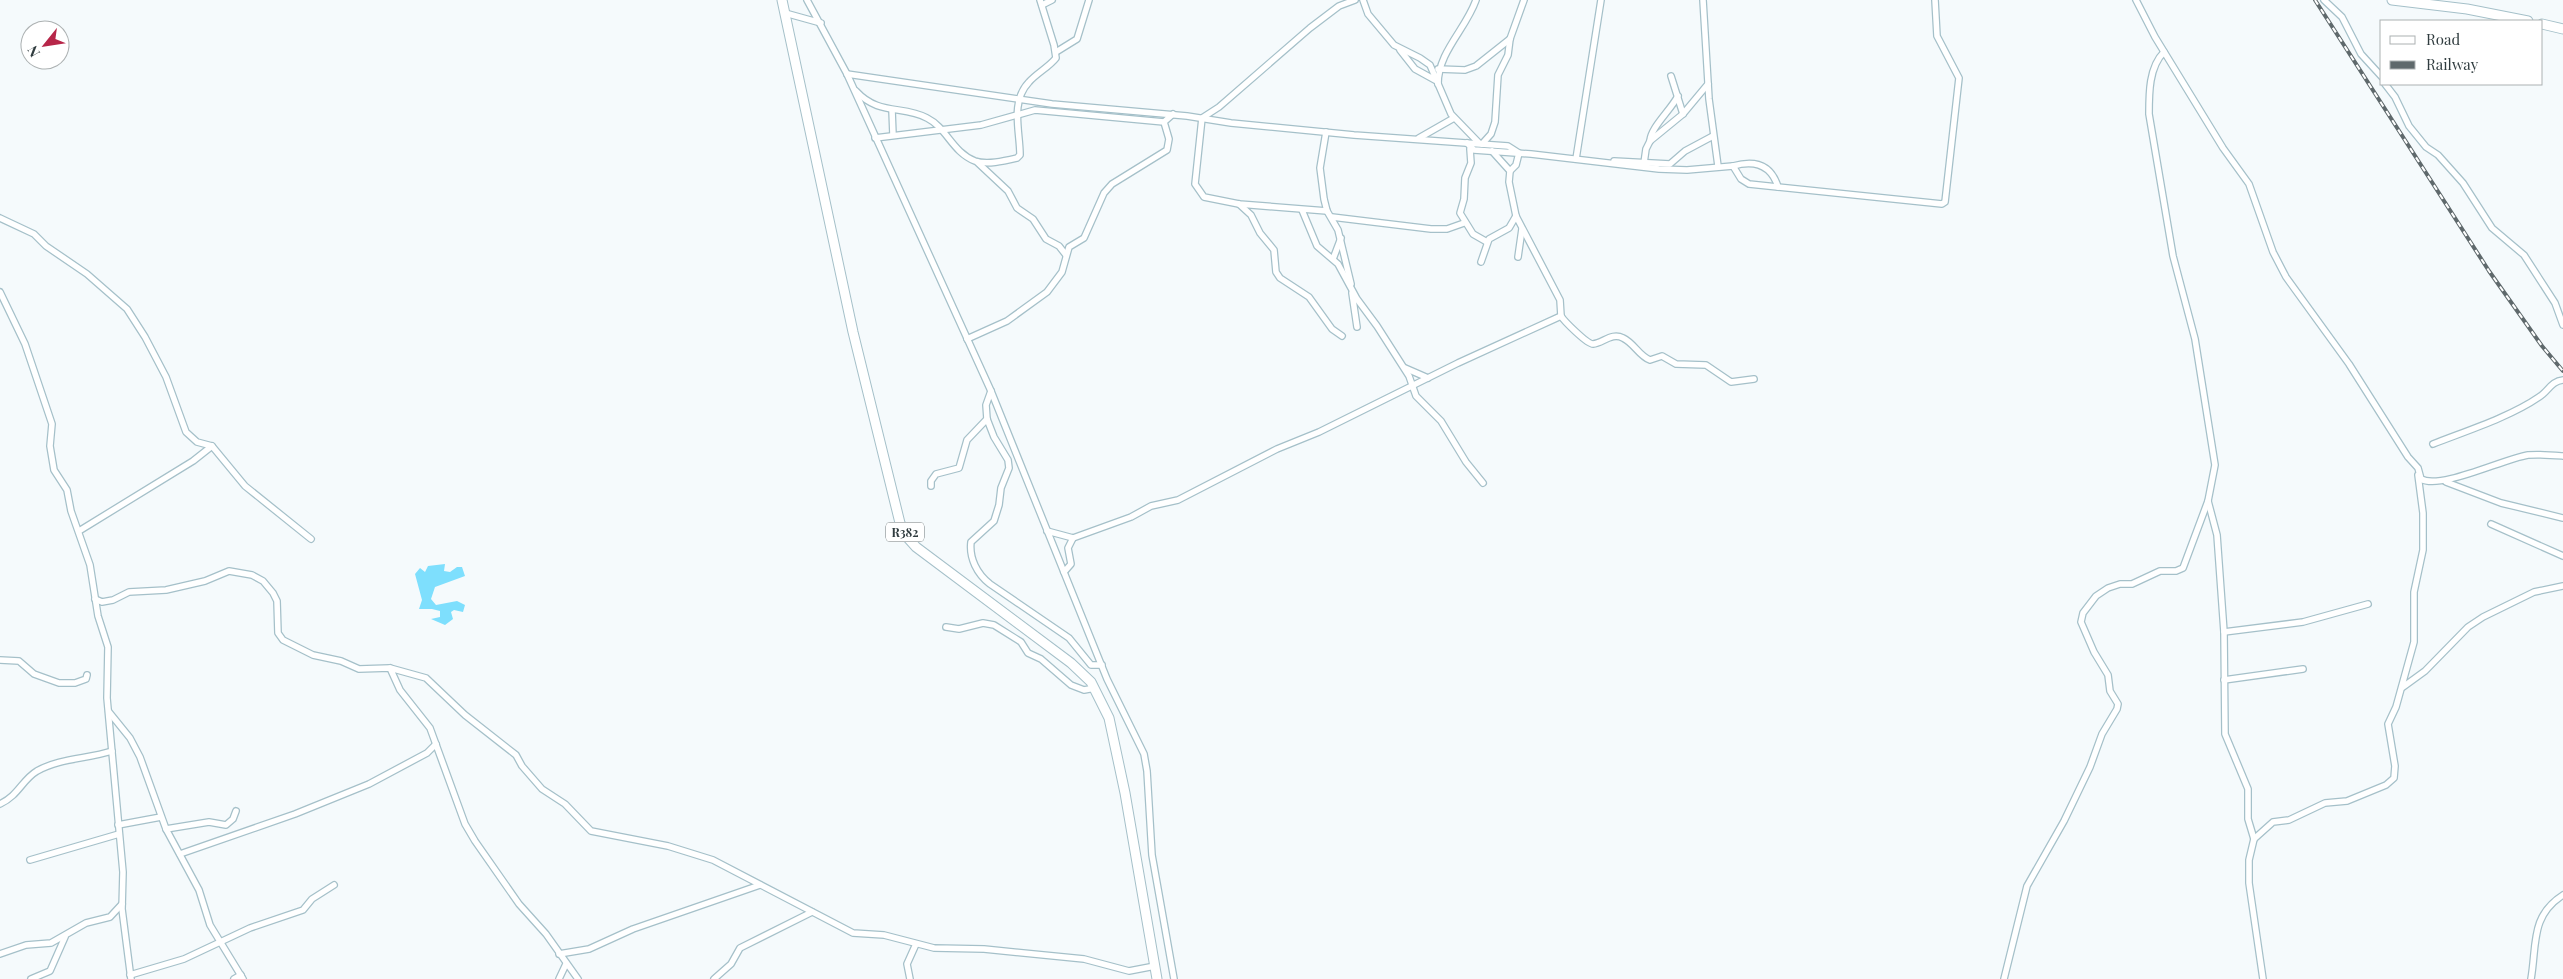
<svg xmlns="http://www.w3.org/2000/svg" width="2563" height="979" font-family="'Playfair Display',serif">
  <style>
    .water { fill: #7edffd }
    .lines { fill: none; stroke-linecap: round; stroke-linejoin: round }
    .minor-casing { stroke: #a5c0c9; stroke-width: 8 }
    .primary-casing { stroke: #a5c0c9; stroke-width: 11 }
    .trunk-casing { stroke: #a5c0c9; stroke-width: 11 }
    .minor { stroke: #fff; stroke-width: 5.5 }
    .primary { stroke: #fff; stroke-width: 9 }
    .trunk { stroke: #fff; stroke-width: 9 }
    .rail-casing { stroke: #5f696c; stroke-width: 4 }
    .rail { stroke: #fff; stroke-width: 2; stroke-dasharray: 5.5; stroke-linecap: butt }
    .labels { text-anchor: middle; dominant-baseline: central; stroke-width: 5; stroke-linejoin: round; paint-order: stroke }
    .shield { fill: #fff; stroke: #6e7679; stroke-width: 1 }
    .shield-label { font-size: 12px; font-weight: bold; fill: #303c3f }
  </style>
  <rect width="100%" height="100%" fill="#f5fafc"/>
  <polygon class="water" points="445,564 444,571 450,572 457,567 462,567 465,576 435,587 431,599 436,605 457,601 465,605 463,612 454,610 451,612 453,619 445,625 431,619 440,617 440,611 432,609 419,609 422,600 415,574 420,568 425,572 428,566"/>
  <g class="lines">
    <g class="minor-casing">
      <g id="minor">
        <polyline points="807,0 847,74 991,391 1107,679 1144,754 1147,771 1152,855 1174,979"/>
        <polyline points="1363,0 1368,14 1394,45 1420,58 1430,65 1451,114 1479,143"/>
        <polyline points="1703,0 1709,99 1718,166"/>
        <path d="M 2136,0 L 2155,37 L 2223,148 L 2249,184 L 2273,252 L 2286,277 L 2349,364 L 2408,457 L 2418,468 L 2421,479 C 2440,490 2503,459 2528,455 C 2540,454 2551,455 2563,456"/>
        <polyline points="2324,0 2342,17 2361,54 2382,77"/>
        <polyline points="1042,5 1052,0"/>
        <polyline points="785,13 821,23"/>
        <polyline points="1400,50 1415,69 1435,80"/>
        <polyline points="1056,52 1077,39 1089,0"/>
        <path d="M 2164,52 C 2149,67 2149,93 2149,114 L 2173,256 L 2195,339 L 2215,465 L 2208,501 L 2217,535 L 2224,632 L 2225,734 L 2248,789 L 2248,819 L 2254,839 L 2249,860 L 2249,883 L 2263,979"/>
        <polyline points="1438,69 1465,70 1476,66 1510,39"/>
        <polyline points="847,74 1052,104 1187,116 1231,123 1354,135 1508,146 1519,153 1516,165 1510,171"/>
        <polyline points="1671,76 1683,114"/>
        <path d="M 1438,84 C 1438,52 1466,29 1476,0"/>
        <polyline points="2385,84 2395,97 2409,126 2426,147 2438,155 2463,183 2492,228 2524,255 2555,303 2563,325"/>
        <path d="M 856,91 C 879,116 903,105 927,118 C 947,128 952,152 975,161 C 987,165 1004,161 1017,158 L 1020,155 C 1020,131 1010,102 1029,82 C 1037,73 1049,67 1056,58 L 1054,45 L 1040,0"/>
        <polyline points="892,110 893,135"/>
        <polyline points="1326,132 1320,168 1324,199 1327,211 1338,230 1351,284"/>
        <polyline points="875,138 981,125 1035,110 1164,122"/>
        <polyline points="1419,138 1454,118"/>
        <path d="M 1650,141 C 1651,127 1670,111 1678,96"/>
        <polyline points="1467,143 1474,150 1531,154 1659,169 1687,170 1733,166 1741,179 1749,184 1942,204 1945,202 1959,78 1937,36 1935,0"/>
        <polyline points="1482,144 1491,134 1495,122 1498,75 1508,55 1510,39 1524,0"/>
        <polyline points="1470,149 1471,163 1465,178 1464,199 1460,213 1473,234 1487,242"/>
        <path d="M 1492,151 L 1510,171 L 1509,182 L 1516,216 L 1560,300 L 1561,316 C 1564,321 1587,344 1593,344 C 1603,343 1612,332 1623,338 C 1634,343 1639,356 1650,360 L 1662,356 L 1676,364 L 1706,365 L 1731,382 L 1754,379"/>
        <polyline points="1576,159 1601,0"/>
        <polyline points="1614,161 1670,164 1685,151 1713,136"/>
        <polyline points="977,162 1008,191 1017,208 1033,219 1046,239 1059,246 1066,255"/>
        <polyline points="1644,163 1646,149 1650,141 1683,114 1708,84"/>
        <path d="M 1733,166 C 1754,160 1771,164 1778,187"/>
        <polyline points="1239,204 1251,215 1260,233 1274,250 1276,272 1280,278 1309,297 1332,329 1342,336"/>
        <polyline points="1302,210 1317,246 1338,264 1357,299 1377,326 1409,376 1416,396 1441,421 1466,462 1483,483"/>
        <polyline points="1327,211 1239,204 1204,197 1195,184 1202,118 1219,107 1310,28 1339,6 1355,0"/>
        <polyline points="1332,217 1431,229 1447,229 1464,223"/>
        <polyline points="0,218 34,234 46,246 87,274 127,309 145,337 166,377 186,432 197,442 212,446 245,486 311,539"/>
        <polyline points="1518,257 1522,229"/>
        <polyline points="1333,259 1341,238"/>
        <polyline points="1481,262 1489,239 1509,228 1516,216"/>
        <polyline points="0,292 25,344 52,424 50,446 54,470 67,490 71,511 90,565 98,616 108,647 107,698 123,872 122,909 131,979"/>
        <polyline points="1352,293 1357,327"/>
        <polyline points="967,339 1007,321 1047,292 1062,272 1069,247 1084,238 1104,193 1112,184 1167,150 1169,139 1164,122 1173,114"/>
        <polyline points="1405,368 1428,378"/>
        <path d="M 991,391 L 986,405 L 987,419 L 994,437 L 1008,460 L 1009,468 L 1001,488 L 999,505 L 994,521 L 971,542 C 969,558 977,574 990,584 L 1069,638 L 1091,665 L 1102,665"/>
        <path d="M 2433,444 C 2466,431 2510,417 2539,397 C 2548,392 2551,381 2563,380"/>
        <polyline points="2446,482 2501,503 2563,518"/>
        <polyline points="931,486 931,481 936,474 959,468 967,440 987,419"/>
        <polyline points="2491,524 2563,556"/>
        <polyline points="79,531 193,461 212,446"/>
        <polyline points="1047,531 1073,538 1131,517 1151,506 1178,500 1277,449 1319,432 1458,363 1561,316"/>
        <polyline points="1064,572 1071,564 1068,548 1073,538"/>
        <polyline points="95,599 102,602 113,600 129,592 166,590 205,581 229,571 252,575 263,581 273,593 277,601 278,633 283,640 313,655 341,661 359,669 390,668 426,678 465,715 516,755 522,766 542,789 565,804 591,831 668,846 713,860 853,933 884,935 934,948 984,949 1084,959 1129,971 1155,966"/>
        <polyline points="946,627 959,629 983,623 994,625 1021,642 1028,653 1041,659 1071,685 1084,690 1095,688"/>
        <polyline points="2224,632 2303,622 2368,604"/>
        <polyline points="0,660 19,661 34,674 59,683 75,683 86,679 87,675"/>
        <polyline points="390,668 400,690 430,728 465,824 475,841 519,904 546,934 578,979"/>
        <polyline points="2224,680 2303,669"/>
        <polyline points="2403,687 2425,671 2468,627 2483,617 2534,592 2563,586"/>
        <polyline points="109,712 130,738 140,757 166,829 199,890 210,925 243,979"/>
        <path d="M 0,804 C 19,795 22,780 37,771 C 60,758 87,759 112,751"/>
        <polyline points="118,825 161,817"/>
        <polyline points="166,829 209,822 226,825 233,819 236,811"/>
        <polyline points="2254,839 2273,822 2289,820 2325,803 2347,801 2386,785 2394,778 2395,766 2388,724 2396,707 2414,642 2414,592 2423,550 2423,513 2418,475"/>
        <polyline points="180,854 295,814 369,784 427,753 436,744"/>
        <polyline points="30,860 119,834"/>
        <polyline points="0,954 26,945 51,943 86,923 110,917 122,904"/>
        <polyline points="559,954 589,949 633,929 760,885"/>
        <polyline points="130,975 184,959 250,928 303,910 312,899 334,885"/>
        <polyline points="31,979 50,971 65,937"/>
        <polyline points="234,979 241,975"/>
        <polyline points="559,979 566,964"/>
        <polyline points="714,979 731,964 740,948 812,912"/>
        <polyline points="910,979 907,964 916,944"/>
        <polyline points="2004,979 2027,886 2064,821 2090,767 2102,734 2117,709 2118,704 2110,691 2108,675 2094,652 2081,622 2083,613 2096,596 2108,588 2120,584 2132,584 2160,571 2176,571 2183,568 2208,501"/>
        <path d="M 2531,979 C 2537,945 2530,916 2563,895"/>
      </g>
    </g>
    <g class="primary-casing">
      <polyline id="primary" points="782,0 853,332 900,523 907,537 916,547 1071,663 1091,682 1109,718 1125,793 1157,979"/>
    </g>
    <g class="trunk-casing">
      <g id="trunk">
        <polyline points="2392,0 2467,9 2528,21"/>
        <polyline points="2542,24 2563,29"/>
      </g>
    </g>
    <use href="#minor" class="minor"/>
    <use href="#primary" class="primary"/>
    <use href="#trunk" class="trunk"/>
    <g class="rail-casing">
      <polyline id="rail" points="2315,0 2489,271 2542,346 2563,371"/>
    </g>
    <use href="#rail" class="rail"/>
  </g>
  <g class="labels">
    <rect class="shield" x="886" y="522.5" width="38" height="19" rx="4"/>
    <g class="shield-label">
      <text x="905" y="532">R382</text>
    </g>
  </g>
  <rect x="2380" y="20" width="162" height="65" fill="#ffffff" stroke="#acb1b2"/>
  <rect x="2390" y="36" width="25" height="8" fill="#ffffff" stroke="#acb1b2"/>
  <text x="2426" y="45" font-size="15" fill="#303c3f">Road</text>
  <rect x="2390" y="61" width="25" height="8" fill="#5f696c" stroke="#acb1b2"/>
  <text x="2426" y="70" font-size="15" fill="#303c3f">Railway</text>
  <g transform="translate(45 45) rotate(240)"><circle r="24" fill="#ffffff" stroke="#acb1b2"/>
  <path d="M0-4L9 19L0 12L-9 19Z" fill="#b72649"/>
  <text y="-8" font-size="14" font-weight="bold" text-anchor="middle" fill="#303c3f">N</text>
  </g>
</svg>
